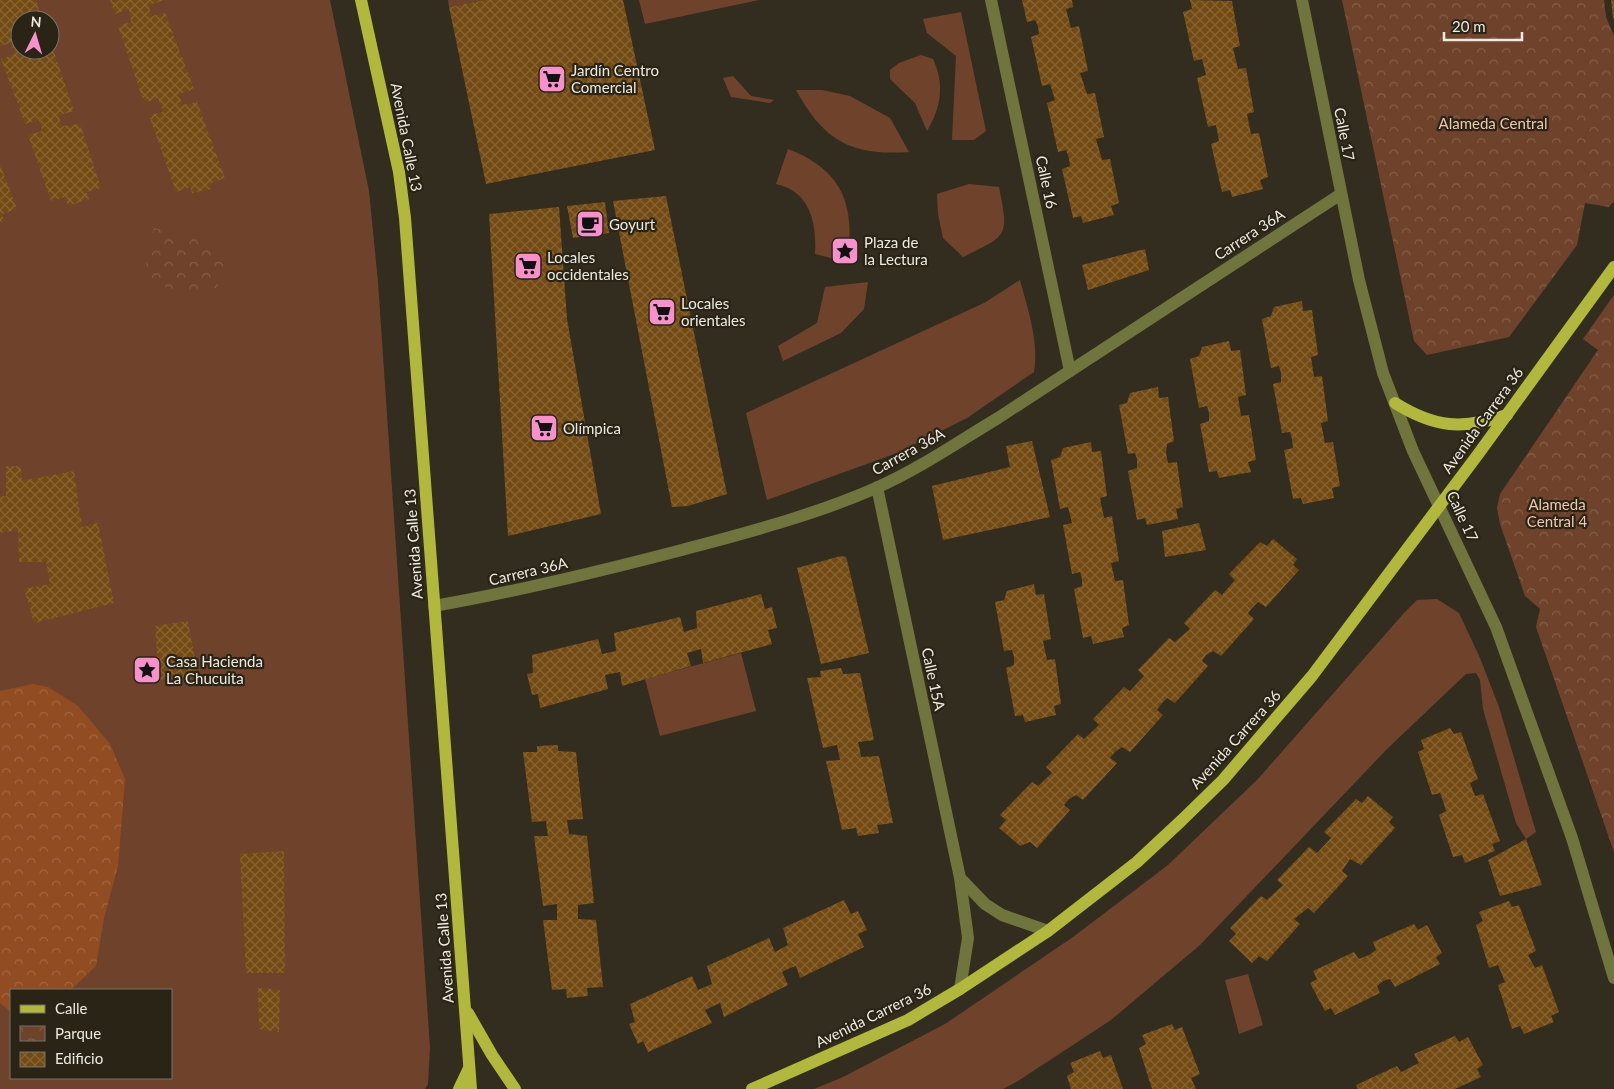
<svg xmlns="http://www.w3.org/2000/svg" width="1614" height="1089" font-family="Lato,sans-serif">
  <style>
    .grass { fill: #6f432b; fill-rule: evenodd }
    .forest { fill: url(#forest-crowns) }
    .park { fill: url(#park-crowns) }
    .building { fill: url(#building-cross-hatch) }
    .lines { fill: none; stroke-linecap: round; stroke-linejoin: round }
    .minor { stroke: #70743d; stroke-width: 12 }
    .major { stroke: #b2b83c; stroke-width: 12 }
    .labels { text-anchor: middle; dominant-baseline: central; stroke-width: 4.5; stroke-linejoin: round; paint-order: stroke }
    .poi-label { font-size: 15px; fill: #edeae1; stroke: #292415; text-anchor: start }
    .park-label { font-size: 15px; fill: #f1c7b1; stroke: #292415 }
    .street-label { font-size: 15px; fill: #edeae1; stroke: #292415 }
  </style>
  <defs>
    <pattern id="forest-crowns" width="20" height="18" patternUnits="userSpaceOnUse" patternTransform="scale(1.25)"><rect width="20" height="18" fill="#924c21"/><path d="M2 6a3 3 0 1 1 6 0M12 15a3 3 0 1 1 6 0" fill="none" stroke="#a26641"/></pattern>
    <pattern id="park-crowns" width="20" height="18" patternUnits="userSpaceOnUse" patternTransform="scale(1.25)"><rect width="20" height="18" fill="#6f432b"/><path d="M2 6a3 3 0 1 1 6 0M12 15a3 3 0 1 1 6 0" fill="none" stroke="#845e49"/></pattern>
    <pattern id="building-cross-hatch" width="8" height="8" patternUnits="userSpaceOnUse" patternTransform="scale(1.25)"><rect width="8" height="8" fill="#734a12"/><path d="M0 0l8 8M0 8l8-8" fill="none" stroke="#876434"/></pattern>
  </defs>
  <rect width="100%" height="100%" fill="#332d1f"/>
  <g class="grass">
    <path d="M 0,0 L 330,0 L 369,191 L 378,282 L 430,1048 L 428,1084 L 425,1089 L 0,1089 ZM 20,20 L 50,20 L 50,50 L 20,50 ZM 11,990 L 171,990 L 171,1078 L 11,1078 Z"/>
    <polygon points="448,0 484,0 449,7"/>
    <polygon points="639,0 759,0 645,24"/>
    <polygon points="961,12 986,131 974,140 952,140 956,56 927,33 923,19"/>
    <path d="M 921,55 L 933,59 C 945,84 941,108 927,131 L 915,103 L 890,79 L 890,70 L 899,63 Z"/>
    <polygon points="733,76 751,96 774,100 770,103 731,97 723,78"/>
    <path d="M 796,90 L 822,90 L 850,96 L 890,118 L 909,152 C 851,156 824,141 796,90 Z"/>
    <path d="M 788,149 C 843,170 856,206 847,262 L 815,254 C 817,223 810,191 776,184 Z"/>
    <path d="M 969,184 L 999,187 C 1009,237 1008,235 963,257 L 943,238 L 938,214 L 937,194 Z"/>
    <path d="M 1020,280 C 1028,310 1039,341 1034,372 L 967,418 L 897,453 L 767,500 L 746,413 L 984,303 Z"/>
    <polygon points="868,282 864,309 841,333 783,361 778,346 817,323 825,287"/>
    <polygon points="1437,599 1459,613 1480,658 1499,707 1536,832 1526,839 1516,823 1483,709 1480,680 1476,673 1466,674 1387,749 1200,945 1111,1020 1018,1081 1003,1089 814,1089 843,1077 945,1024 1073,937 1168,865 1258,779 1404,613 1417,600"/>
    <polygon points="741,653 756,711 660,736 645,679"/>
    <polygon points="1248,974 1263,1025 1239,1034 1225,980"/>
  </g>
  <polygon class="forest" points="33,684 48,687 78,706 110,744 125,779 118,866 104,918 96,966 71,990 11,990 11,1012 0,1003 0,691"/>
  <g class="park">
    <polygon points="1342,0 1604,0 1606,17 1614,36 1614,201 1609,207 1585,203 1577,245 1509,337 1427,355 1414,341"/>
    <path d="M 154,228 L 224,247 L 228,269 L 216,288 C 187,296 175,293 149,279 L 145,255 Z"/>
    <polygon points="1614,295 1614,852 1536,627 1540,609 1525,596 1500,524 1497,508 1500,494 1598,350 1583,339"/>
  </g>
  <g class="building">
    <polygon points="0,0 36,0 42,20 20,20 20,50 50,50 50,47 52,46 74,111 59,115 60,120 62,126 80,124 101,188 86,192 89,199 68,206 65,197 51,201 28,135 42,131 39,120 25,124 1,59 15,54 11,43 0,46"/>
    <polygon points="110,0 164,0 149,5 150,11 152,16 165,13 194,89 179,94 182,105 197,102 225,178 211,183 211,189 192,193 190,187 176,192 149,115 163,112 158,98 144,103 118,26 131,22 129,9 115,14"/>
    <polygon points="484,0 623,0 655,150 486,184 449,7"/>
    <polygon points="1022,0 1072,0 1073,7 1066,9 1071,28 1079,26 1088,71 1080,73 1087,94 1095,93 1104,137 1096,139 1102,160 1110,159 1119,203 1111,206 1114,215 1083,223 1081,216 1073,218 1062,169 1070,166 1069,158 1066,150 1058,152 1047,103 1055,100 1050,84 1042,86 1031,37 1039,34 1038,26 1035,20 1027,22"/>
    <polygon points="1190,0 1232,1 1240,46 1233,48 1238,69 1246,68 1254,112 1247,114 1251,134 1259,133 1268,177 1260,180 1263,189 1232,197 1230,190 1222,192 1211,144 1219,141 1216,125 1208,127 1197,78 1206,75 1202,59 1194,61 1183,12 1192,9"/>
    <polygon points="1611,0 1614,0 1614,18 1613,18"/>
    <polygon points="0,164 17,209 2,214 4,221 0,222"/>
    <polygon points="666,196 727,494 688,506 672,507 613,201"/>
    <polygon points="605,202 609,233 573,238 567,206"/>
    <polygon points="559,207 567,319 601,514 508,536 489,214"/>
    <polygon points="1145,249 1149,270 1088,290 1082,265"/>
    <polygon points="1302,301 1303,311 1312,310 1318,355 1311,357 1314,377 1322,376 1328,421 1321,423 1325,443 1333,442 1340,486 1332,488 1334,498 1303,504 1301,498 1293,499 1284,450 1293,448 1292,439 1290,432 1282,433 1273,384 1281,382 1281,373 1279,366 1271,368 1262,319 1271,316 1274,307"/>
    <polygon points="1229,341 1231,351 1240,350 1246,395 1238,397 1241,416 1249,415 1256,460 1248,462 1251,472 1219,478 1217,471 1209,472 1200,424 1209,421 1209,413 1207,406 1199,408 1190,359 1199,356 1202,347"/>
    <polygon points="1158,387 1159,398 1168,397 1174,441 1167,444 1166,453 1168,463 1177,462 1183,507 1176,509 1178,519 1147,525 1145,518 1137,520 1128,471 1137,468 1137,459 1135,453 1128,454 1119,405 1127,403 1130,393"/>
    <polygon points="1032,441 1050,517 943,540 932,486 1010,467 1006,446"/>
    <polygon points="1091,442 1092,452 1101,451 1107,496 1100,498 1104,518 1112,516 1119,561 1111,563 1115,581 1123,580 1129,625 1122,628 1124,637 1093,644 1091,636 1083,638 1074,589 1082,586 1082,579 1080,572 1072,574 1063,525 1072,523 1068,507 1060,509 1051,460 1060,457 1063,448"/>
    <polygon points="6,466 21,466 22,481 74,471 82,527 98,523 114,603 34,623 24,589 50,584 46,562 19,562 18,530 0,533 0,496 6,496"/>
    <polygon points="1199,523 1206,550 1165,557 1162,531"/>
    <polygon points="1273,539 1297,559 1293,565 1299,570 1266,607 1258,602 1252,608 1248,613 1254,619 1221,656 1213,651 1206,655 1202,661 1208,666 1175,703 1167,698 1161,704 1157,710 1163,715 1130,752 1122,747 1115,752 1110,758 1117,763 1083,800 1076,795 1069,799 1064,805 1070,810 1037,848 1030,842 1020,846 999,828 1006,820 1000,815 1032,782 1038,786 1052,773 1046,767 1078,734 1084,739 1099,725 1093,719 1124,687 1130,691 1144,676 1138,670 1169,638 1175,642 1190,629 1184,623 1215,590 1222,595 1235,580 1229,574 1260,542 1267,546"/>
    <polygon points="841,556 846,557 847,560 869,653 821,664 797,568"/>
    <polygon points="1034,584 1036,595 1044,594 1051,639 1043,641 1047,660 1055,659 1061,704 1054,706 1056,715 1025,722 1023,715 1015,716 1006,668 1014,665 1014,657 1012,650 1004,651 995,602 1004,600 1007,591"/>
    <polygon points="761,594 765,609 772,607 777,628 768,630 772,644 703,663 701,649 687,653 691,666 622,686 620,672 605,675 608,689 540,708 538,694 532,695 527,674 533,673 532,655 598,639 602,654 616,651 614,633 680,617 684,632 697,628 696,611"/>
    <polygon points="188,621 198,676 159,680 155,626"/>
    <polygon points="841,668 843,674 860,673 874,740 858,742 860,750 861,757 879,756 893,823 877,825 879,833 858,836 856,828 842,830 826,761 840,760 837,745 823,748 807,678 821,677 820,671"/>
    <polygon points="1450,728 1454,734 1461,732 1478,779 1470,783 1475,796 1483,794 1500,841 1492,844 1495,851 1465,863 1462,855 1453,857 1439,815 1446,811 1443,801 1440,793 1432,795 1418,752 1424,749 1421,740"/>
    <polygon points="558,745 558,751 576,752 583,819 567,820 569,834 587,836 594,903 578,905 578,919 596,920 603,987 587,988 588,996 567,998 566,989 552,990 543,920 557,920 557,904 543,906 534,836 548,836 547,830 546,821 532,822 523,752 537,752 537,746"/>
    <polygon points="1368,796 1393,817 1389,822 1395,828 1361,865 1350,859 1342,871 1348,876 1314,913 1308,908 1294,919 1300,924 1267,961 1259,956 1252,963 1229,941 1236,934 1230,928 1261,896 1267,900 1283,885 1277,880 1309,847 1317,853 1331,838 1324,832 1356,799 1362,803"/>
    <polygon points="1526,839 1542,885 1500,896 1488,860"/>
    <polygon points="284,851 285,973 246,973 240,854"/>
    <polygon points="844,900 851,914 858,911 867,930 858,934 864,947 800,978 796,966 790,968 782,972 788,985 724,1017 720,1003 705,1010 712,1023 648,1052 643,1041 638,1044 629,1024 635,1022 630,1004 692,976 698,990 712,984 707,966 769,938 775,952 788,945 783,928"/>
    <polygon points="1509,901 1512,907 1519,905 1536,951 1528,955 1535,968 1542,965 1559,1012 1551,1016 1554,1022 1524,1034 1520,1026 1512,1029 1498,985 1505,982 1498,965 1489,968 1476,925 1483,921 1479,912"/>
    <polygon points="1414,924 1418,930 1427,925 1442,953 1436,957 1440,964 1395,987 1390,979 1383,981 1377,986 1380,993 1335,1015 1331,1008 1325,1011 1310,983 1317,979 1313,971 1354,952 1359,959 1369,955 1376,950 1373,942"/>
    <polygon points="258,988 280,990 279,1032 259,1029"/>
    <polygon points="1172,1024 1175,1030 1182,1027 1200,1074 1191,1078 1196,1089 1152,1089 1139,1048 1146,1044 1142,1035"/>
    <polygon points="1455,1036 1459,1042 1468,1037 1483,1065 1477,1069 1481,1077 1455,1089 1358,1089 1356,1085 1397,1066 1401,1072 1419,1063 1414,1054"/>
    <polygon points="1100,1051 1103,1058 1111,1055 1123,1089 1071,1089 1067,1076 1074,1072 1070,1063"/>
  </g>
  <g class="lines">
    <g class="minor">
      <polyline points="991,0 1070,371"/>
      <polyline points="1302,0 1359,280 1383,373 1413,451 1496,627 1572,838 1614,978"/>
      <polyline points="877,487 960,878 968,938 960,989"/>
      <path d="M 434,606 C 516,592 597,572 678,551 C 745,533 812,516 876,488 C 919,469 958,442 998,418 L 1341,194"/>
      <polyline points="960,878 985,904 1002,915 1048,931"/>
    </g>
    <g class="major">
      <polyline points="361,0 399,172 405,218 471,1089"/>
      <path d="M 1395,403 C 1435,428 1463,430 1507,415"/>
      <polyline points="468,1013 492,1055 515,1089"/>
      <polyline points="459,1089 469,1068"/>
      <polyline points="752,1089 908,1020 960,989 1048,931 1137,862 1182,820 1223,780 1312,676 1479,453 1614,267"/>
    </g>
  </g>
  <defs>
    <g id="supermarket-square" transform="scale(1.4375)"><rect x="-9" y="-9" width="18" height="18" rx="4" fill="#f890cc" stroke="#292415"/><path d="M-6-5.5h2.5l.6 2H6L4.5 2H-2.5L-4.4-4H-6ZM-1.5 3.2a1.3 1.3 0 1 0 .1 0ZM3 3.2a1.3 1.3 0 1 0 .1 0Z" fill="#111"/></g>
    <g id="cafe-square" transform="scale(1.4375)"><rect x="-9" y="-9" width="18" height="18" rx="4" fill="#f890cc" stroke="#292415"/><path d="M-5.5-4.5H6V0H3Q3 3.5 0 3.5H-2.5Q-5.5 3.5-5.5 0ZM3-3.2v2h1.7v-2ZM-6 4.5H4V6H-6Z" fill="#111"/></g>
    <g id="sight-square" transform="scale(1.4375)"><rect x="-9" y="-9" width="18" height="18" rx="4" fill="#f890cc" stroke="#292415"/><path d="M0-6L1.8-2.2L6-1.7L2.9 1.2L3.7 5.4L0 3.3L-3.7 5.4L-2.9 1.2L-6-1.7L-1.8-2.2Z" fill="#111"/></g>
  </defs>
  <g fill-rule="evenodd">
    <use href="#supermarket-square" x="552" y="79"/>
    <use href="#cafe-square" x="590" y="224"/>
    <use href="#sight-square" x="845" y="251"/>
    <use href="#supermarket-square" x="528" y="266"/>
    <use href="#supermarket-square" x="662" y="312"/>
    <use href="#supermarket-square" x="544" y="428"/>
    <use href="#sight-square" x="147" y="670"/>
  </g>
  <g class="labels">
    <g class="poi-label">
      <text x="571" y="70">Jardín Centro<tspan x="571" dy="17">Comercial</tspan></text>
      <text x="609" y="224">Goyurt</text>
      <text x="864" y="242">Plaza de<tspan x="864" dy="17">la Lectura</tspan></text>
      <text x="547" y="257">Locales<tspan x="547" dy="17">occidentales</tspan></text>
      <text x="681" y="303">Locales<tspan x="681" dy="17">orientales</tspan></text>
      <text x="563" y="428">Olímpica</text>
      <text x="166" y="661">Casa Hacienda<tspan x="166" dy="17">La Chucuita</tspan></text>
    </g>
    <g class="park-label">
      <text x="1493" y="123">Alameda Central</text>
      <text x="1557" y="504">Alameda<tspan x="1557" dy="17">Central 4</tspan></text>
    </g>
    <g class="street-label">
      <text transform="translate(1345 134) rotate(79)">Calle 17</text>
      <text transform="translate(407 137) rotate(79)">Avenida Calle 13</text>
      <text transform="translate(1047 182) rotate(78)">Calle 16</text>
      <text transform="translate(1249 234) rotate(-33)">Carrera 36A</text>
      <text transform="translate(1482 420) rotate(-54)">Avenida Carrera 36</text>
      <text transform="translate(908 451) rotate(-29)">Carrera 36A</text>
      <text transform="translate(1463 516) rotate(65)">Calle 17</text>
      <text transform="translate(413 544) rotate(-94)">Avenida Calle 13</text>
      <text transform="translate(528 571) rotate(-13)">Carrera 36A</text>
      <text transform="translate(934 679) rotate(78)">Calle 15A</text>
      <text transform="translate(1235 739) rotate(-48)">Avenida Carrera 36</text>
      <text transform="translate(444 948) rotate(-94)">Avenida Calle 13</text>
      <text transform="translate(873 1015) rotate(-26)">Avenida Carrera 36</text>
    </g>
  </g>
  <rect x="10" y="989" width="162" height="90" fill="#292415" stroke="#777367"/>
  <rect x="20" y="1005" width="25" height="8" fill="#b2b83c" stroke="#777367"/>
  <text x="55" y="1014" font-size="15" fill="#edeae1">Calle</text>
  <rect x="20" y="1026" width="25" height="15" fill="url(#park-crowns)" stroke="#777367"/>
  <text x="55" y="1039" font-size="15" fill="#edeae1">Parque</text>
  <rect x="20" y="1052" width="25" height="15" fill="url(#building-cross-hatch)" stroke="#777367"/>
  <text x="55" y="1064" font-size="15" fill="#edeae1">Edificio</text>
  <g transform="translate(35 35) rotate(5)"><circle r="24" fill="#292415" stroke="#777367"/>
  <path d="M0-4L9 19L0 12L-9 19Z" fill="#f890cc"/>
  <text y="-8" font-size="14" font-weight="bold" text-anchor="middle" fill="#edeae1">N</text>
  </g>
  <path d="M1444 32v8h78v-8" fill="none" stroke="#edeae1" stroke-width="2.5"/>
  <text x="1452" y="32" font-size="15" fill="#edeae1" stroke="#292415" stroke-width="4" paint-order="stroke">20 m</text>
</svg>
